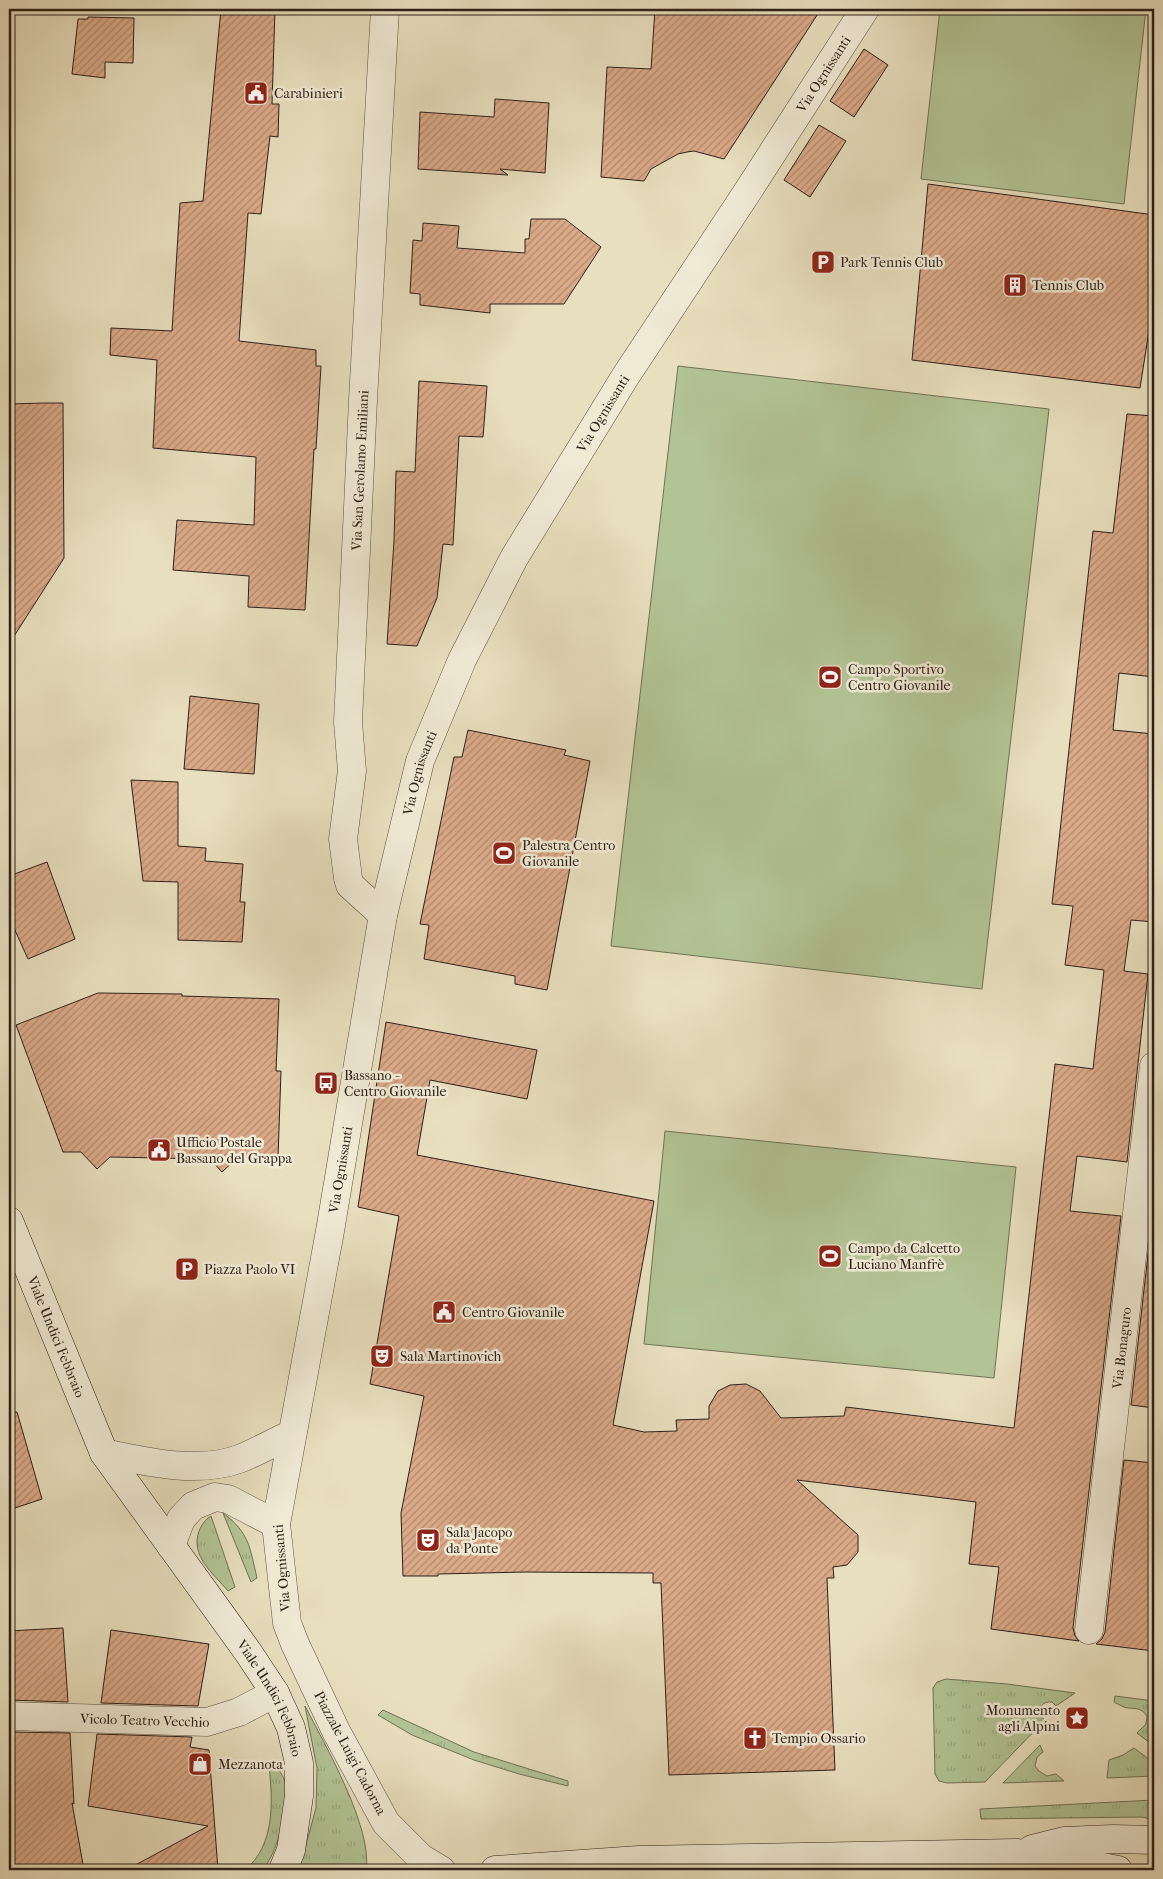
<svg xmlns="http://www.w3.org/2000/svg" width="1163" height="1879" font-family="'IM FELL French Canon',serif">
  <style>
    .grass { fill: url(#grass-tufts); stroke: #707256 }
    .park { fill: #b2c395; stroke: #707256 }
    .building { fill: url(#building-hatch); stroke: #2d2018 }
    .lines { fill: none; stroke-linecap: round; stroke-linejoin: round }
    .street-casing { stroke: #5c5042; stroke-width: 29 }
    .secondary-casing { stroke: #2d2018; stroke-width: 29 }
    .street { stroke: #f0ead5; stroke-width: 28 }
    .secondary { stroke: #f0ead5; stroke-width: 28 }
    .labels { text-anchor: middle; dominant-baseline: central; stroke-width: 5; stroke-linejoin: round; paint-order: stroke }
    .street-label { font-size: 14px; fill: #2d2018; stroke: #f0ead5 }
    .poi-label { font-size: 14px; fill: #2d2018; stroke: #f0ead5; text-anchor: start }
  </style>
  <defs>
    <pattern id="grass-tufts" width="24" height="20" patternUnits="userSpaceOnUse" patternTransform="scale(1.25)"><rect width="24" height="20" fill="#b2c395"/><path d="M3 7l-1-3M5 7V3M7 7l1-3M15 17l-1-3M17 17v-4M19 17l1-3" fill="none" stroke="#99a780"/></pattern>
    <pattern id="building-hatch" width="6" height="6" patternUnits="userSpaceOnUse" patternTransform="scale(1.25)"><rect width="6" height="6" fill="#dbaa89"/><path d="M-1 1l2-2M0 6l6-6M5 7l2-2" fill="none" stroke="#b28a6f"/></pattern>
  </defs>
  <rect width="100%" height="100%" fill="#e8dfbe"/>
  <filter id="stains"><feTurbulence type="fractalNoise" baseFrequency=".004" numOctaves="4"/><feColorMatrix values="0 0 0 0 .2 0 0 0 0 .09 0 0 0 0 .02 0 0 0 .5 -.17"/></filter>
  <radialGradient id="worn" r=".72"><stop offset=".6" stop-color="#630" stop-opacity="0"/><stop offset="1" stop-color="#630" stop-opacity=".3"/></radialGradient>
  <g class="grass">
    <path d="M 223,1513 C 250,1533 250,1549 257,1578 L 251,1582 Z"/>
    <path d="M 211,1516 L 235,1587 L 228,1591 C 213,1573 190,1556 199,1531 C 202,1524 205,1520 211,1516 Z"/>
    <path d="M 946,1679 L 1007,1684 L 1075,1693 L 1056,1706 L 1052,1702 C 1042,1701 1039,1707 1040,1716 L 1045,1720 L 985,1782 L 947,1783 L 939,1781 L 935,1774 L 933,1688 L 937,1682 Z"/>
    <path d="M 1115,1696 L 1154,1701 L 1154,1746 L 1137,1733 L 1146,1724 L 1147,1716 C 1141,1708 1138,1709 1129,1708 C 1124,1708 1118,1704 1114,1702 Z"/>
    <path d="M 305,1706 C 325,1745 373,1828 366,1870 L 299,1870 L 316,1808 L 317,1768 Z"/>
    <polygon points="383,1710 474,1752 568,1781 568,1786 519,1774 474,1760 412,1735 378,1715"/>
    <polygon points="1040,1745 1043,1752 1037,1757 1035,1766 1039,1771 1047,1776 1056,1774 1064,1781 1003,1783"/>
    <polygon points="1134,1748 1154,1763 1154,1776 1107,1778 1109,1760 1123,1755"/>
    <path d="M 273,1761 C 278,1769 284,1776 286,1785 C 290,1805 276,1857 262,1870 L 245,1870 C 275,1845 273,1802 269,1766 Z"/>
    <polygon points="1154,1800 1154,1820 1142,1817 981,1819 980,1809"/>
  </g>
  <g class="park">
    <polygon points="940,9 1146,9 1124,204 921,179"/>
    <polygon points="678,366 1049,409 982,989 611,946"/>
    <polygon points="665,1131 1016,1167 994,1378 644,1344"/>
  </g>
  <g class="building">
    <polygon points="221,9 275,9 272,104 279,104 278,137 270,136 261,214 248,213 239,341 316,350 316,366 321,366 316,449 314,449 305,610 248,607 249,576 173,570 177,520 254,525 256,457 153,448 157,360 110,355 111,328 172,331 180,203 203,201"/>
    <polygon points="655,9 821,9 724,159 694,151 687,152 678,154 651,169 644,181 601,177 607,67 651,69"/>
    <polygon points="88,17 134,18 133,63 105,62 105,78 72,74 78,19 88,19"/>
    <polygon points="864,49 888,65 854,117 830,101"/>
    <polygon points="495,99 549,103 545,173 500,169 508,175 418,169 420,112 494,117"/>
    <polygon points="819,125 846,141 810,197 784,180"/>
    <polygon points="928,184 1154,215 1154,300 1152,300 1148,337 1140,388 912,360"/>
    <polygon points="531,219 565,219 601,247 564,304 490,304 490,313 420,305 420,294 410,293 413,240 422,241 423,223 459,226 457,248 525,253 525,239 529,239"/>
    <polygon points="419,381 487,386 483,437 459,436 453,545 443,544 437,598 417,646 387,644 394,541 396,471 415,472"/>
    <polygon points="44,403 63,403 64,558 9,644 9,404"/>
    <polygon points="1127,414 1154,416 1154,677 1119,673 1113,730 1154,734 1154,922 1131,920 1124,971 1148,974 1127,1162 1077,1156 1070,1211 1121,1216 1073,1628 1075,1636 1079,1641 991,1629 999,1567 969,1564 976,1502 797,1480 858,1535 858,1552 847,1565 833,1567 834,1578 827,1578 835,1770 669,1775 661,1583 653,1583 653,1573 526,1572 438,1574 438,1576 403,1576 401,1513 424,1396 370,1384 399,1216 358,1207 386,1022 537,1050 527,1099 430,1080 417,1155 654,1201 613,1425 644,1432 677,1431 676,1420 709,1419 709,1406 718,1391 730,1385 746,1384 760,1391 781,1418 844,1416 846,1407 1014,1428 1055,1064 1093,1069 1104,970 1065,965 1073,906 1052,904 1093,531 1113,533"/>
    <polygon points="190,696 259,704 254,774 184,769"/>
    <polygon points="468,730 566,750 564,755 590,761 547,990 515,984 515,976 424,959 429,925 420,924 454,757 462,757"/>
    <polygon points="131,780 178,782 178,846 206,848 205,861 243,864 240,902 245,902 242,942 178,940 178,882 143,881"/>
    <polygon points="47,862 75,939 28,959 9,917 9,876"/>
    <polygon points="98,993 182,994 182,996 279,999 276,1071 281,1071 278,1158 238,1157 222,1172 210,1159 110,1157 97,1169 81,1152 63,1152 16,1025"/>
    <polygon points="1152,1219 1154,1220 1154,1408 1131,1405"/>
    <polygon points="17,1412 42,1499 9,1510 9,1413"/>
    <polygon points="1124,1460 1154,1463 1154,1651 1096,1644 1102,1639 1105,1632"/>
    <polygon points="63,1628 68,1702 9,1700 9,1631"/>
    <polygon points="111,1630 209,1644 198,1706 101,1703"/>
    <polygon points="9,1732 70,1733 74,1804 72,1803 84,1870 9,1870"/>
    <polygon points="97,1734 192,1737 190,1747 209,1750 218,1870 126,1870 208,1826 88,1806"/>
  </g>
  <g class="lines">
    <g class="street-casing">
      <g id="street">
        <path id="s1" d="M 383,915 L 350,885 L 348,878 L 343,839 L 352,771 L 348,722 L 363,400 L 385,9"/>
        <path d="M 104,1453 C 146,1462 198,1474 239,1459 C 257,1452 274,1442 292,1434"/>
        <polyline points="171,1546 181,1519 193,1506 215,1497 228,1499 276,1524"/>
        <path id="s2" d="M 1089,1630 L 1154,1066"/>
        <path id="s3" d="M 9,1716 L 207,1722 L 239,1712 L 275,1693"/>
        <path id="s4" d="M 441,1870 L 421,1858 L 386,1823 L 336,1731 L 295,1644 L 287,1623 L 276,1524 L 330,1231 L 383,915 L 420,761 L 462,660 L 514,558 L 625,377 L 746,194 L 865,9"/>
      </g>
    </g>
    <g class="secondary-casing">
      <g id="secondary">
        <path id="s5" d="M 9,1221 L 104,1453 L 248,1652 L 275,1693 L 291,1728 L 299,1763 L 299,1796 L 291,1850 L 283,1870"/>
        <polyline points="1032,1849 1064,1841 1113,1839 1154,1840"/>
        <polyline points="495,1870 639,1860 1016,1853 1051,1857 1118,1870"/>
      </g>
    </g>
    <use href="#street" class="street"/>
    <use href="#secondary" class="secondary"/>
  </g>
  <defs>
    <g id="civic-square" transform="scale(1.25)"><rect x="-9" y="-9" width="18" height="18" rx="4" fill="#8f2418" stroke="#f0ead5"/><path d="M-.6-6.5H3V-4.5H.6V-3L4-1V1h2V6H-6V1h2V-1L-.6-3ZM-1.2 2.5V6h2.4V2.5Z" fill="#fff"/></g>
    <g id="parking-square" transform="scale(1.25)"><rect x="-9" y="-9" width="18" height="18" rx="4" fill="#8f2418" stroke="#f0ead5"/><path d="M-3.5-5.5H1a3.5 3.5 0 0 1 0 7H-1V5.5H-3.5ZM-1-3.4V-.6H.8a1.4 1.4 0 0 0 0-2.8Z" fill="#fff"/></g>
    <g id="building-square" transform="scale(1.25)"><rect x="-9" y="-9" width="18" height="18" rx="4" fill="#8f2418" stroke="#f0ead5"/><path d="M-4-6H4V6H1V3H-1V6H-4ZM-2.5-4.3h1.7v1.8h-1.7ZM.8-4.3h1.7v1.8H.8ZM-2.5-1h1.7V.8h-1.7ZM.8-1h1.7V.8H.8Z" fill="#fff"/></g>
    <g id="stadium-square" transform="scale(1.25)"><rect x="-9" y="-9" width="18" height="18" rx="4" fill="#8f2418" stroke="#f0ead5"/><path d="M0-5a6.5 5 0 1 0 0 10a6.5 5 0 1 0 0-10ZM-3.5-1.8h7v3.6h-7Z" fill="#fff"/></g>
    <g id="bus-square" transform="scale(1.25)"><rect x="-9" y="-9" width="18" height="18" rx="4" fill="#8f2418" stroke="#f0ead5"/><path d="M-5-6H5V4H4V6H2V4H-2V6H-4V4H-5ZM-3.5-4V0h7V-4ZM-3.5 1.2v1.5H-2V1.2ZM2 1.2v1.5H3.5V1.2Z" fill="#fff"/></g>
    <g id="theatre-square" transform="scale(1.25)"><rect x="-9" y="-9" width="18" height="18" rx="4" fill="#8f2418" stroke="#f0ead5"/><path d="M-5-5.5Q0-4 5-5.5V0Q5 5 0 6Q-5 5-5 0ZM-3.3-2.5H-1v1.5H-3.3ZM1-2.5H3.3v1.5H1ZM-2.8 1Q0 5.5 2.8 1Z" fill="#fff"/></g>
    <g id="sight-square" transform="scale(1.25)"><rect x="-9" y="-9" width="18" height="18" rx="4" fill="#8f2418" stroke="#f0ead5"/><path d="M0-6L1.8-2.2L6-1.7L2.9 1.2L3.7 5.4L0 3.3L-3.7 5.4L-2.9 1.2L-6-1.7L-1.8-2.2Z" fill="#fff"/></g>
    <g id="church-square" transform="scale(1.25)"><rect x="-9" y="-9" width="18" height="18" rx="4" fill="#8f2418" stroke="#f0ead5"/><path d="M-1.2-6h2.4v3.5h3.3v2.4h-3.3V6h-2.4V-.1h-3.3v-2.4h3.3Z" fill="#fff"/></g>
    <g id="shop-square" transform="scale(1.25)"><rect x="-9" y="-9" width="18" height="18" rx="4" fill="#8f2418" stroke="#f0ead5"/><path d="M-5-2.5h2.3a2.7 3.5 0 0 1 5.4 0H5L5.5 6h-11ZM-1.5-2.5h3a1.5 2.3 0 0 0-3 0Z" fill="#fff"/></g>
  </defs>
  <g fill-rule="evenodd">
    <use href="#civic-square" x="256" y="93"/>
    <use href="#parking-square" x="823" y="262"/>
    <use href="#building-square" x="1015" y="285"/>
    <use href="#stadium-square" x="830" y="677"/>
    <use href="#stadium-square" x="504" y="853"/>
    <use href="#bus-square" x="326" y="1083"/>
    <use href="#civic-square" x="159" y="1150"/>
    <use href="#stadium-square" x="830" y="1256"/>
    <use href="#parking-square" x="187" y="1269"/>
    <use href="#civic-square" x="444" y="1312"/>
    <use href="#theatre-square" x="382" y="1356"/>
    <use href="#theatre-square" x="428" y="1540"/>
    <use href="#sight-square" x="1077" y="1718"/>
    <use href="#church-square" x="755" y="1738"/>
    <use href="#shop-square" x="200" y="1764"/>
  </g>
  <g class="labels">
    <g class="street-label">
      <text stroke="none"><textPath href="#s4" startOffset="1971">Via Ognissanti</textPath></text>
      <text stroke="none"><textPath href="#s4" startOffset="1566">Via Ognissanti</textPath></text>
      <text stroke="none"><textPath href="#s1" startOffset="461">Via San Gerolamo Emiliani</textPath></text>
      <text stroke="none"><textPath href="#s4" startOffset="1161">Via Ognissanti</textPath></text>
      <text stroke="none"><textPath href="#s4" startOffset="756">Via Ognissanti</textPath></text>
      <text stroke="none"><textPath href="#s5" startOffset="125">Viale Undici Febbraio</textPath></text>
      <text stroke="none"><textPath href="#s2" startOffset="284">Via Bonaguro</textPath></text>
      <text transform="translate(282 1568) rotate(-95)">Via Ognissanti</text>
      <text stroke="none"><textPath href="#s5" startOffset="548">Viale Undici Febbraio</textPath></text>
      <text stroke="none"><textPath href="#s3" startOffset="136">Vicolo Teatro Vecchio</textPath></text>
      <text transform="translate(350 1753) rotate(62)">Piazzale Luigi Cadorna</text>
    </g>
    <g class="poi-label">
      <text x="274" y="93">Carabinieri</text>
      <text x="840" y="262">Park Tennis Club</text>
      <text x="1032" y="285">Tennis Club</text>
      <text x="848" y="669">Campo Sportivo<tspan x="848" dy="16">Centro Giovanile</tspan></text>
      <text x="522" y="845">Palestra Centro<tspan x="522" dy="16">Giovanile</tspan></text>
      <text x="344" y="1075">Bassano -<tspan x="344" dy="16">Centro Giovanile</tspan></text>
      <text x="176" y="1142">Ufficio Postale<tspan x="176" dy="16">Bassano del Grappa</tspan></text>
      <text x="848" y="1248">Campo da Calcetto<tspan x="848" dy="16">Luciano Manfrè</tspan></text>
      <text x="204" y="1269">Piazza Paolo VI</text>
      <text x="462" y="1312">Centro Giovanile</text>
      <text x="400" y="1356">Sala Martinovich</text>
      <text x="446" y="1532">Sala Jacopo<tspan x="446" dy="16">da Ponte</tspan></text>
      <text x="1060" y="1710" text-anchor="end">Monumento<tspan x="1060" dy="16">agli Alpini</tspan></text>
      <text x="772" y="1738">Tempio Ossario</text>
      <text x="218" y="1764">Mezzanota</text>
    </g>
  </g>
  <rect width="1163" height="1879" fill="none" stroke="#e8dfbe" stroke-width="30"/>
  <rect x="10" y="10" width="1143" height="1859" fill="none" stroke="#2d2018" stroke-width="2.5"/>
  <rect x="15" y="15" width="1133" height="1849" fill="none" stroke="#2d2018"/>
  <rect width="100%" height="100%" filter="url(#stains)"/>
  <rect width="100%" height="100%" fill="url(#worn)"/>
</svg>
